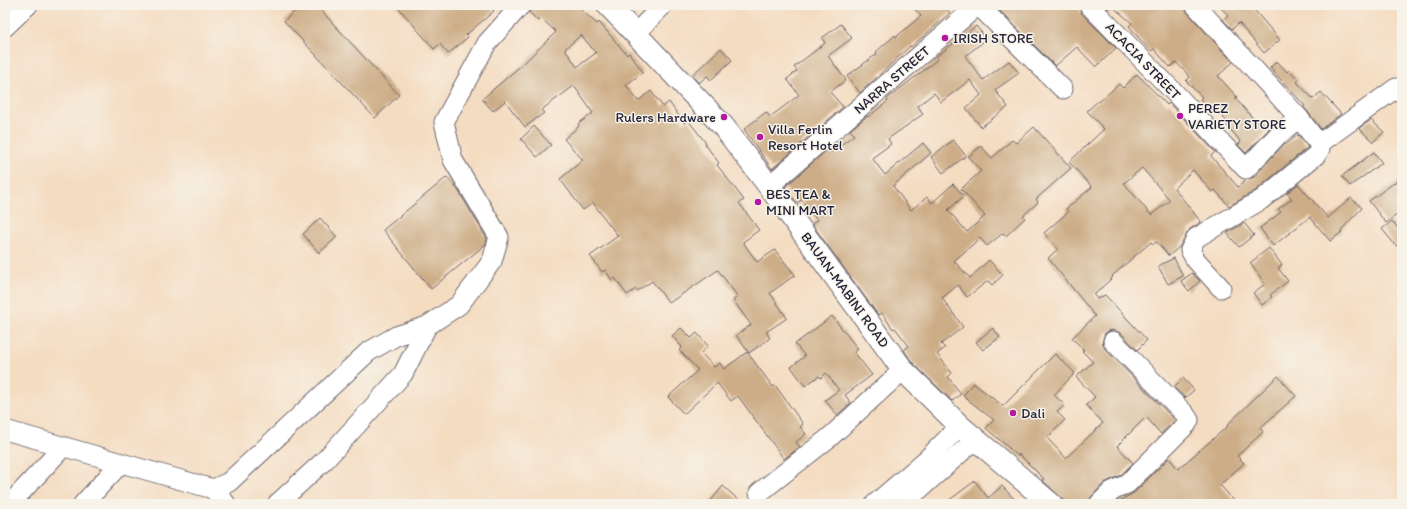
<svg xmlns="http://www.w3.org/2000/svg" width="1407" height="509" font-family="Itim,sans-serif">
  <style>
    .building { fill: #cdad87; fill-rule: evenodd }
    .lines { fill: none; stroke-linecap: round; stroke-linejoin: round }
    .minor-casing { stroke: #6c636a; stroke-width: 21 }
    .major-casing { stroke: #6c636a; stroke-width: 24 }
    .minor { stroke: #fff; stroke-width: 19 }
    .major { stroke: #fff; stroke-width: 22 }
    .poi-dot { fill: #b5179e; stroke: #f7f3e8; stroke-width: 1.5 }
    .labels { text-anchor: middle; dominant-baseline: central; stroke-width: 3; stroke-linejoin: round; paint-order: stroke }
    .poi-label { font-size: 14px; fill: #22223b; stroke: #f7f3e8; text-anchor: start }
    .street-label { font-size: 14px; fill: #22223b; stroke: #f7f3e8 }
  </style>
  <rect width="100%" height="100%" fill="#f7f3e8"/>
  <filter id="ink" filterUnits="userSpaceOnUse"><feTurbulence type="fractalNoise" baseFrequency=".025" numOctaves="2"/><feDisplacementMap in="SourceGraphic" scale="8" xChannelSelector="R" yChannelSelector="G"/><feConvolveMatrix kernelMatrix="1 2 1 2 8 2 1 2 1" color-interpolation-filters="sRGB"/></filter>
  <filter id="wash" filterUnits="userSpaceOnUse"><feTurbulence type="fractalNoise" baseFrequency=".012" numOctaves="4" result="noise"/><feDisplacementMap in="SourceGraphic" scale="16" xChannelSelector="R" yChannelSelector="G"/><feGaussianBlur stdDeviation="0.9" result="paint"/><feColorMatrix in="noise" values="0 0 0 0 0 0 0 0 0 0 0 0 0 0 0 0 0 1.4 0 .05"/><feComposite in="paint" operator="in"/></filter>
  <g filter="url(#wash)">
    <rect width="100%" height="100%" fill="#f4dcc1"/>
    <g id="blocks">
      <g class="building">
        <polygon points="301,5 316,5 399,95 375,118 284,21"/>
        <polygon points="396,5 489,5 494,11 466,35 468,37 448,54 440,44 434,49"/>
        <path d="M 534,5 L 576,5 L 597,24 L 599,22 L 627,55 L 629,53 L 643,72 L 626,85 L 638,101 L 651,91 L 663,107 L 669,102 L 684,123 L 688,120 L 706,143 L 705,144 L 719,163 L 717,165 L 744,200 L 739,203 L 759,230 L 743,242 L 757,262 L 775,250 L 795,275 L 770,293 L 787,318 L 766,332 L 770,338 L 749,353 L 736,335 L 751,325 L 733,300 L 738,297 L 718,270 L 669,303 L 652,281 L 637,291 L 636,289 L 627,295 L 615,278 L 612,280 L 605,270 L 602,272 L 590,256 L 618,236 L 593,203 L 583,210 L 560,179 L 583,160 L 564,139 L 579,126 L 578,124 L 593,113 L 574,86 L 541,110 L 544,113 L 525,127 L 505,101 L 493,111 L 482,99 L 524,63 L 556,32 L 541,18 L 538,21 L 529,12 ZM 581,35 L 596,53 L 577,67 L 565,49 Z"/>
        <polygon points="911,5 943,5 950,13 911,47 910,46 860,93 847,76 877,54 876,52 895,35 896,37 921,16"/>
        <polygon points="994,5 1078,5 1081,13 1116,48 1096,67 1077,47 1055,66"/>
        <polygon points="1104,5 1184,5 1187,12 1233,62 1218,76 1237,97 1235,98 1258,124 1261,121 1269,129 1246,153 1238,145 1241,142 1225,123 1227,122 1214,106 1210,109 1200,99 1202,97 1186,81 1190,77 1176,62 1170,67 1154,49 1151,51 1138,37 1129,26 1132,23 1112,6 1108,9"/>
        <polygon points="1218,5 1250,5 1280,40 1264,53 1239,23 1232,29 1223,20 1228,15"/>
        <polygon points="841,24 852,38 828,56 846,80 830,92 843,107 772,169 744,129 766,112 770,117 799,95 787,79 797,71 794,67 825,43 822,38"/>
        <polygon points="976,26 987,39 965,56 983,80 1009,61 1019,73 995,90 1008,107 981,127 966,108 981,95 970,80 941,102 934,93 918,106 923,114 888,139 891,144 872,158 885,175 923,143 931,153 893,186 911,210 927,197 932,203 953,184 964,196 948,210 967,232 985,216 961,189 981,171 968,157 981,146 992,158 1012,140 1016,143 1034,127 1071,168 1036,199 1038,202 1023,216 1025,218 1006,236 1003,233 987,246 980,238 954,261 970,278 989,260 1003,275 992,285 988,281 967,297 958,285 942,298 963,327 941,344 945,348 937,354 952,373 948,377 961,394 952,401 912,362 904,350 909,346 895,328 893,329 882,313 878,315 812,224 817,220 802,200 797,203 785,187 828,149 831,152 854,135 850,130 867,116 868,117 888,101 887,99 938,59 936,57"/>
        <polygon points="721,48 732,60 711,80 707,76 699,83 692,75"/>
        <polygon points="1277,61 1287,72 1289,70 1299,80 1297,82 1313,99 1321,92 1341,114 1321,129 1304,107 1305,106 1270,68"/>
        <path d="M 1137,74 L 1167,105 L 1169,103 L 1215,152 L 1211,156 L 1238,187 L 1246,180 L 1254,177 L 1284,144 L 1285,145 L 1298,135 L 1308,147 L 1255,191 L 1229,206 L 1215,190 L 1212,192 L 1193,170 L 1174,188 L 1201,222 L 1190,229 L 1180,246 L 1169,256 L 1157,242 L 1153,244 L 1151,242 L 1112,276 L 1113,277 L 1094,295 L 1097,299 L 1105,295 L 1147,340 L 1137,350 L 1121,333 L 1111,330 L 1105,333 L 1102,343 L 1105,349 L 1175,420 L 1161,434 L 1146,417 L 1117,446 L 1133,463 L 1121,475 L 1104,483 L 1091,497 L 1088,504 L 1068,504 L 1042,480 L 1044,479 L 1019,454 L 1018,456 L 986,428 L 994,420 L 963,396 L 973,383 L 1003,406 L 1055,354 L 1075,373 L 1054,395 L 1065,405 L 1057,412 L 1065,420 L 1047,438 L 1066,458 L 1103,423 L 1086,405 L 1095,397 L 1076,377 L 1093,362 L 1082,351 L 1084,350 L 1072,338 L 1095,316 L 1048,258 L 1058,249 L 1044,233 L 1068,212 L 1066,209 L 1092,187 L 1069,162 L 1104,129 L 1087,111 L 1098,101 L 1099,102 L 1119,84 L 1123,88 ZM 1142,168 L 1170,200 L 1151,215 L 1124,183 Z"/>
        <polygon points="1371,120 1384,132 1373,142 1359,128"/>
        <polygon points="534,126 551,145 537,157 521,139"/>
        <polygon points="953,140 966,156 943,173 931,157"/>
        <polygon points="1374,152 1382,163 1350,186 1342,176"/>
        <polygon points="447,177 458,190 487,239 486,244 431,289 383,230"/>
        <polygon points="1398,180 1402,186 1402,211 1386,223 1369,201"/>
        <polygon points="1298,184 1328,218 1351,198 1362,208 1341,230 1342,232 1330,241 1310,217 1273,246 1260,228 1281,212 1278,209 1292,199 1287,193"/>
        <polygon points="320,218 337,237 319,253 303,234"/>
        <polygon points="1392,221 1402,233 1402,241 1396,246 1382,229"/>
        <polygon points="1244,223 1254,235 1239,247 1227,233"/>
        <polygon points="1269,248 1282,265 1278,268 1288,281 1270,295 1272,297 1262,305 1253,293 1265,284 1250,263"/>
        <polygon points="1174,258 1183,276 1168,284 1158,266"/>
        <polygon points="1192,273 1200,281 1189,291 1181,281"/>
        <polygon points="832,316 858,349 854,352 872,375 845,395 851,403 837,415 825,400 839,390 826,373 821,378 819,376 805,386 791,367 805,356 795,344"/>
        <polygon points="681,328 691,338 697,333 708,346 701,353 714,367 720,363 724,369 747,352 773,387 775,385 803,424 800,427 806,434 796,442 800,447 784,459 738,396 731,401 717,383 684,414 668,397 698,370 679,350 682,347 672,336"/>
        <polygon points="993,328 1000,337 983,350 976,342"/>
        <polygon points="1278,376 1296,396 1260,428 1263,432 1237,456 1244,463 1220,485 1237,504 1115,504 1135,492 1169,458 1178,469 1228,426 1227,425"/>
        <polygon points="1183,378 1194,390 1185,398 1174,387"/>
        <polygon points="975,481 988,498 1002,486 1019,504 944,504"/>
        <polygon points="723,486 743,504 708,504"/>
      </g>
    </g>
  </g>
  <g filter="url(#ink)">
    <use href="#blocks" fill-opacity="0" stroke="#6c636a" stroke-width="1"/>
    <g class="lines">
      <g class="minor-casing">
        <g id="minor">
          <polyline points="978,5 1063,89"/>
          <polyline points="1089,5 1174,92 1246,169 1277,136 1299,118"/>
          <polyline points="1195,5 1299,118 1319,144 1320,149 1316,155 1261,200 1196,238 1190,250 1195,259 1221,288"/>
          <polyline points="5,27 28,5"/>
          <polyline points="636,33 663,5"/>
          <polyline points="1319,144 1396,88 1402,94"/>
          <polyline points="769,186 978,5"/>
          <polyline points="5,430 213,489 229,482 368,352 396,336 427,326 459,305 492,261 499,237 453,160 444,122 487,43 521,5"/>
          <polyline points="213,489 226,504"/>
          <polyline points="759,493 830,437 903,370"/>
          <polyline points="10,504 63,447"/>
          <polyline points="83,504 121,463"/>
          <polyline points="277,504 325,460 403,374 427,326"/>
          <polyline points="875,504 927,459 960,426"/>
          <polyline points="903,504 976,439"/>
          <polyline points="1099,504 1112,491 1127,484 1187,424 1189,420 1185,414 1113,341"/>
        </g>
      </g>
      <g class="major-casing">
        <polyline id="major" points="608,5 723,126 769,186 903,370 960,426 1051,504"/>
      </g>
      <use href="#minor" class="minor"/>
      <use href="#major" class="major"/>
    </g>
  </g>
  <g class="poi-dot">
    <circle cx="945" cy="38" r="4"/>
    <circle cx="1180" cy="116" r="4"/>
    <circle cx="724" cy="117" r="4"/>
    <circle cx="760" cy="137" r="4"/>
    <circle cx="758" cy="202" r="4"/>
    <circle cx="1013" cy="413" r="4"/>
  </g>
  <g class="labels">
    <g class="poi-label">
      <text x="953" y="38">IRISH STORE</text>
      <text x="1188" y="108">PEREZ<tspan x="1188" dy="16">VARIETY STORE</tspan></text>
      <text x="716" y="117" text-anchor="end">Rulers Hardware</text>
      <text x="768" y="129">Villa Ferlin<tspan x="768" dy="16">Resort Hotel</tspan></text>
      <text x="766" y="194">BES TEA &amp;<tspan x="766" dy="16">MINI MART</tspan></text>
      <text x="1021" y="413">Dali</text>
    </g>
    <g class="street-label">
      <text transform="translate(1143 61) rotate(46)">ACACIA STREET</text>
      <text transform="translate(892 80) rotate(-41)">NARRA STREET</text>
      <text transform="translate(845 290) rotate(54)">BAUAN-MABINI ROAD</text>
    </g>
  </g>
  <rect width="1407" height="509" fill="none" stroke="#f7f3e8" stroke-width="20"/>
</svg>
